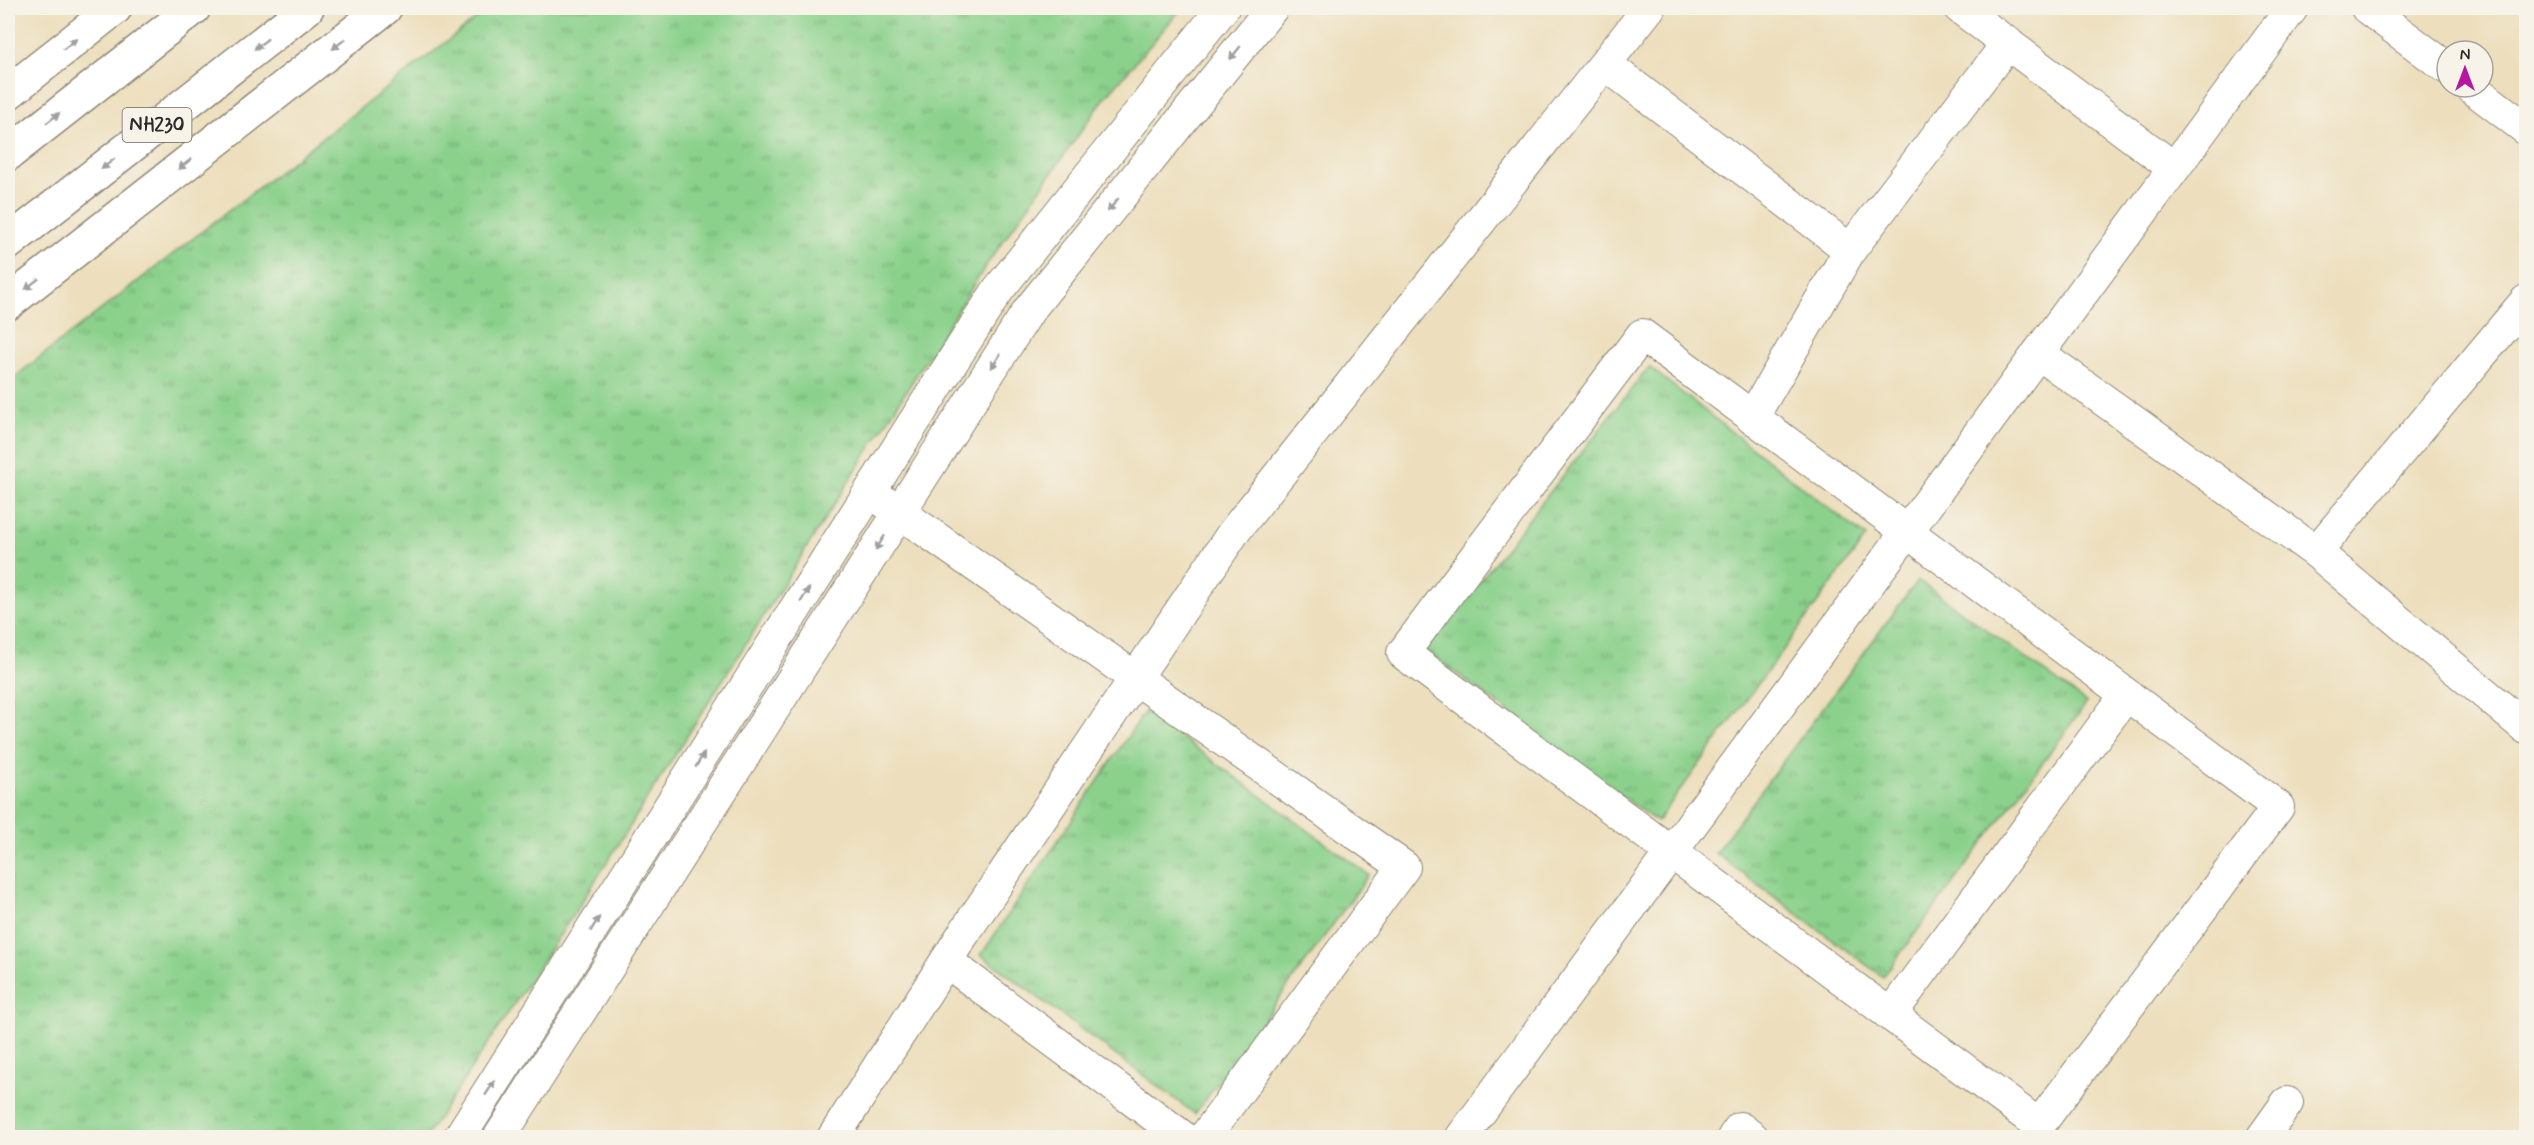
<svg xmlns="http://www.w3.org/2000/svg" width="2534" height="1145" font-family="Mynerve,sans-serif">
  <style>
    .grass { fill: url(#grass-tufts); stroke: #5b7e5c; stroke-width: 1.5 }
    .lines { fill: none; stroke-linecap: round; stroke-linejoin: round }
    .minor-casing { stroke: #8c8574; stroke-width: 34 }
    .tertiary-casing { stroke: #8c8574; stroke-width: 36 }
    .trunk-casing { stroke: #8c8574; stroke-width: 36 }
    .minor { stroke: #fff; stroke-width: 32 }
    .tertiary { stroke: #fff; stroke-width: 33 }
    .trunk { stroke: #fff; stroke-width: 33 }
    .oneway { fill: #a0a0a0 }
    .labels { text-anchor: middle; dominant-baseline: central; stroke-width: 6; stroke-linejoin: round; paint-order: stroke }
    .shield { fill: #f7f3e8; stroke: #686764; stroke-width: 1.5 }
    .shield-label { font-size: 20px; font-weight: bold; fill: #2b2b2b }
  </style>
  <defs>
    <pattern id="grass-tufts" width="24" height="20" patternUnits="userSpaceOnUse" patternTransform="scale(1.5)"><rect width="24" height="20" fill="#8bd18c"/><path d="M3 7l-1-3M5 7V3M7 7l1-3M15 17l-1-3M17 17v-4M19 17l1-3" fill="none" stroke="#72aa73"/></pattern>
  </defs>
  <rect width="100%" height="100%" fill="#f7f3e8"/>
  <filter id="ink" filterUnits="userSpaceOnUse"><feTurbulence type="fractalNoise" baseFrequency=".0167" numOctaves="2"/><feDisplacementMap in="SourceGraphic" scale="12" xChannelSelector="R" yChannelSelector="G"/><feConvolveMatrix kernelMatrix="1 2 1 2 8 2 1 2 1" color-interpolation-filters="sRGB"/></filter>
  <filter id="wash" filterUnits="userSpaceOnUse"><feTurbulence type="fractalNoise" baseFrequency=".008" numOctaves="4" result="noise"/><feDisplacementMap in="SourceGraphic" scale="24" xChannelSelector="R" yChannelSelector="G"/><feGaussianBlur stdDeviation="1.35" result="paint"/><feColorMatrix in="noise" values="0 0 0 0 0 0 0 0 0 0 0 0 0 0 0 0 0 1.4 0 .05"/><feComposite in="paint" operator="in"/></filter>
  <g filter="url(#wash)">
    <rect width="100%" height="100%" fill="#eddfbd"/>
    <g class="grass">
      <polygon points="490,8 1182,8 1104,99 985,267 585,897 426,1137 8,1137 8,382"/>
      <polygon points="1649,367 1866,537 1657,822 1425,650"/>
      <polygon points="1918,580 2087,703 1883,977 1715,853"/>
      <polygon points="1145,711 1369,875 1195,1114 981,955"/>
    </g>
  </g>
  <g filter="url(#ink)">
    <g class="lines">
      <g class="minor-casing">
        <g id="minor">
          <polyline points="1960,8 2174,168"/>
          <polyline points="2367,8 2447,68"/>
          <polyline points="1605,64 1850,250 2008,43"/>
          <polyline points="2471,87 2526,129"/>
          <polygon points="1642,335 2278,807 2039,1125 1403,653"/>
          <polyline points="2038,353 2316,552 2526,728"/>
          <polyline points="1752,418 1850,250"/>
          <polyline points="882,500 1404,867 1204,1138"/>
          <polyline points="2316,552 2526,301"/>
          <polyline points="946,961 1184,1138"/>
          <polyline points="1890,1015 2126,695"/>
          <polyline points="459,1138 998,290 1223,8"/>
          <polyline points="499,1138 1029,310 1272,8"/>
          <polyline points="833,1138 962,936 1233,533 1649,8"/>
          <polyline points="1461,1138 2292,8"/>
          <polyline points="1733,1138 1740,1128 1753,1138"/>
          <polyline points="2262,1138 2287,1103"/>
        </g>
      </g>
      <g class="tertiary-casing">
        <g id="tertiary">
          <polyline points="8,93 115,8"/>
          <polyline points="8,303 385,8"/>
        </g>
      </g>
      <g class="trunk-casing">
        <g id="trunk">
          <polyline points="8,154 194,8"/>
          <polyline points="8,243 307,8"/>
        </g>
      </g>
      <use href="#minor" class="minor"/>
      <use href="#tertiary" class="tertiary"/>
      <use href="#trunk" class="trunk"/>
    </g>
    <defs><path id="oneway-solid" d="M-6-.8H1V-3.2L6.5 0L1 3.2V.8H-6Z" transform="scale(1.5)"/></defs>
    <g class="oneway">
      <use href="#oneway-solid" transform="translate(70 44) rotate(-38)"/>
      <use href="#oneway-solid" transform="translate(261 44) rotate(142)"/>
      <use href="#oneway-solid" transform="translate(339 44) rotate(142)"/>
      <use href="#oneway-solid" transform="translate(1235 53) rotate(129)"/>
      <use href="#oneway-solid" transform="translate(53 118) rotate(-38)"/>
      <use href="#oneway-solid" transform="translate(108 164) rotate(142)"/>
      <use href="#oneway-solid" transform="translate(185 164) rotate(142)"/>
      <use href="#oneway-solid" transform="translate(1113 205) rotate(129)"/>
      <use href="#oneway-solid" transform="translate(32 284) rotate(142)"/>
      <use href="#oneway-solid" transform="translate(996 361) rotate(123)"/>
      <use href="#oneway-solid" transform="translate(880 543) rotate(123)"/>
      <use href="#oneway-solid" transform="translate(805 595) rotate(-58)"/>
      <use href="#oneway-solid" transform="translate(700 760) rotate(-58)"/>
      <use href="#oneway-solid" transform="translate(595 924) rotate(-58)"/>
      <use href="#oneway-solid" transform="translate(490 1088) rotate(-57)"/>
    </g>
  </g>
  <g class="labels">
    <rect class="shield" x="122.5" y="108" width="69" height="34" rx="4.5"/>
    <g class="shield-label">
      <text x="157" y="125">NH230</text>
    </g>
  </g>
  <rect width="2534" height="1145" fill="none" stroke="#f7f3e8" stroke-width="30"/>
  <g transform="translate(2465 69)"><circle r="28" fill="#f7f3e8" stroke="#a5a39c" stroke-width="1.5"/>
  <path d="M0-4.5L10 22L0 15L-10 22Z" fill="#b5179e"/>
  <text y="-9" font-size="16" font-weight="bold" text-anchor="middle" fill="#2b2b2b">N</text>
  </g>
</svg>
